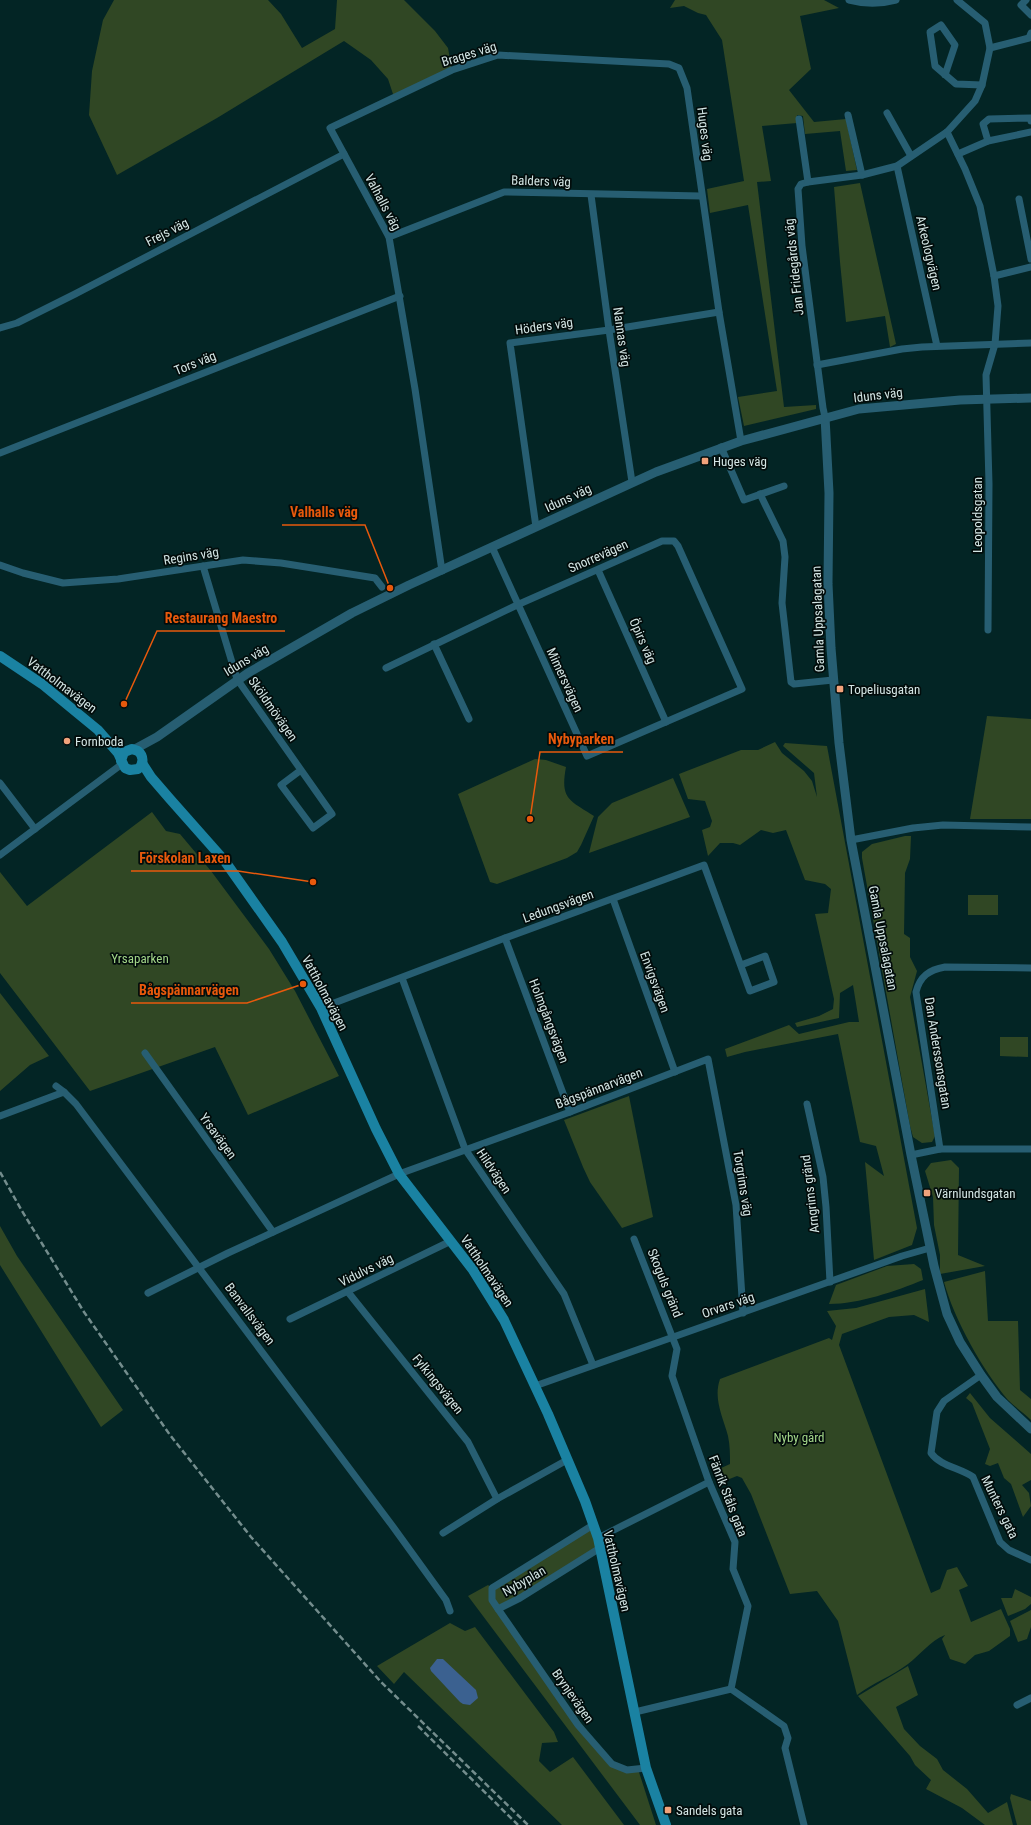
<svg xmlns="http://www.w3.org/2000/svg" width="1031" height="1825" font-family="'Roboto Condensed',sans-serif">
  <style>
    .green { fill: #304724 }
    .water { fill: #3b6190 }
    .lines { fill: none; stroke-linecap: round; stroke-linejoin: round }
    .minor { stroke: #275e72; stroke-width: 7 }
    .tertiary { stroke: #275e72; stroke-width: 9 }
    .secondary { stroke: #1a82a2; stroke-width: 10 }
    .rail { stroke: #748d8d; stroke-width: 2.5; stroke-dasharray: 6 3; stroke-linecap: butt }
    .poi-dot { fill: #f1a27b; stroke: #020c0b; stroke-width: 1.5 }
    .labels { text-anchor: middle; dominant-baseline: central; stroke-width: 3.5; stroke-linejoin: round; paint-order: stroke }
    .street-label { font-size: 13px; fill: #d3e5e4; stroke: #020c0b }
    .poi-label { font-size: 13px; fill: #d3e5e4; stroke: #020c0b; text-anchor: start }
    .park-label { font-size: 13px; fill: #a3d689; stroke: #020c0b }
    .leader { fill: none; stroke: #e8590c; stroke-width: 1.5 }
    .callout-dot { fill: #e8590c; stroke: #020c0b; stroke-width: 1.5 }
    .callout-label { font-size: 14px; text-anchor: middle; font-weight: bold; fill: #e8590c; stroke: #020c0b; stroke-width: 3.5; stroke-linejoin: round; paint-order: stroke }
  </style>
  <rect width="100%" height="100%" fill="#032525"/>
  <g class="green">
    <polygon points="114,0 268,0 281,14 302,48 335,29 337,0 404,0 435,31 448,48 452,70 394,97 388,79 371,60 344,41 217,118 117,175 89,115 92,71 103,20"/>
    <polygon points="675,0 824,0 839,8 800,16 811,69 789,90 814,122 846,119 857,170 846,171 840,131 805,134 803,116 797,115 797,123 762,126 771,181 757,182 784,407 816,405 816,409 744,426 738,397 777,391 748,205 710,213 707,189 744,181 722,40 706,15 698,13 684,6 670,8"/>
    <polygon points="860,183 896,344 890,347 885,316 846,322 840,262 834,187"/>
    <polygon points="987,716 1031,719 1031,819 970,819"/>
    <polygon points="775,742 782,753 804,771 812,781 817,797 814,773 783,746 785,743 827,746 917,1228 912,1245 874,1260 865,1162 884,1176 876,1146 860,1142 838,1034 745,1052 727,1057 725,1049 789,1025 799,1034 849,1022 859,1022 853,985 840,993 839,1018 797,1027 795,1023 819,1016 833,1009 834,999 815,914 828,913 831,889 825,884 805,880 786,830 773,833 761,830 740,845 733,843 720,843 708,856 702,830 710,827 712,821 705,801 688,799 679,774 741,750 758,750"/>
    <path d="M 535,759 L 546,760 L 566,767 C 560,799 569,800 594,816 L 581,845 L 577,852 L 567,858 L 497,884 L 490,882 L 458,794 Z"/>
    <polygon points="673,778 690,817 589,853 598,817 612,803"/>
    <polygon points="152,812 166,831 180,834 211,871 269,949 295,991 339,1076 248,1115 215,1047 90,1091 0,973 0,872 27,906"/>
    <polygon points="905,836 911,836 910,859 905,873 904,934 910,938 910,957 917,971 910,997 935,1136 932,1142 922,1143 913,1137 910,1126 862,858 862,852 872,844"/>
    <rect x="968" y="895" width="30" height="20"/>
    <polygon points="0,993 49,1056 30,1065 0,1091"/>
    <polygon points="1000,1037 1028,1037 1028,1057 1000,1056"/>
    <polygon points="629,1096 653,1217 622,1228 590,1182 583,1167 564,1120"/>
    <polygon points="951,1160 959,1168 958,1255 985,1266 940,1274 940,1255 934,1225 933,1197 925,1171 931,1163"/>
    <polygon points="0,1226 17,1256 123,1410 101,1427 0,1265"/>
    <path d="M 914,1264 L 921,1269 L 923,1280 C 896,1291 859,1304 829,1304 L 836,1285 L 887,1266 Z"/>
    <path d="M 985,1271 L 988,1321 L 1018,1321 L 1020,1390 L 1031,1399 L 1031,1420 C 1024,1413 1015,1407 1008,1400 C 983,1371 954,1319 944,1282 Z"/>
    <path d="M 925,1289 L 929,1322 L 914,1315 L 889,1317 L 842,1334 L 839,1345 L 931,1593 L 940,1589 L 947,1570 L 957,1567 L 968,1586 L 959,1590 L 971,1622 L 1001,1609 L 1010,1629 L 1010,1636 L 989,1651 L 975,1655 L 965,1664 L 950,1659 L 942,1639 L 945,1635 C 930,1641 920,1655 908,1664 C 892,1676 873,1683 857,1695 L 838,1621 L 817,1591 L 790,1594 L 751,1494 L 742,1478 L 737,1476 L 727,1480 L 719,1469 L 730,1464 C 730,1455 730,1445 728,1436 C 723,1417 713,1399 720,1379 L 829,1338 L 832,1340 L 836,1326 L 827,1311 L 856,1308 Z"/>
    <polygon points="970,1393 990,1418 1031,1454 1031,1480 1022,1485 1029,1493 1031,1506 1023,1517 1011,1484 1004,1478 998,1463 990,1466 985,1464 990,1449 972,1403 966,1398"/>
    <polygon points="593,1525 600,1548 499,1609 535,1662 612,1764 638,1769 656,1825 640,1825 468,1596 488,1585 492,1588"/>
    <polygon points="1015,1589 1031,1597 1031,1604 1025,1609 1008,1616 1001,1598 1012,1598"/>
    <polygon points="1031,1610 1031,1627 1027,1639 1018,1642 1010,1621"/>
    <polygon points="450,1623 465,1631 475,1627 554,1732 558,1742 542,1743 539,1761 550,1772 573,1757 624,1825 562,1825 404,1672 394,1684 377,1666"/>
    <polygon points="908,1666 918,1695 896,1707 904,1729 920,1746 937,1759 943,1770 967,1789 988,1813 1007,1802 1013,1825 985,1825 962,1808 926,1789 931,1780 915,1765 910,1756 858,1696"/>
    <polygon points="1011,1794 1031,1801 1031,1825 1017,1825 1010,1798"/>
  </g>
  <polygon class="water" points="437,1659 443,1659 476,1690 478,1698 470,1705 463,1704 460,1702 431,1671 430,1668"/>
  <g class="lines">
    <g class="minor">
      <path d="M 849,0 C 864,4 881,4 896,0"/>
      <polyline points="1026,0 1021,5 1031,15"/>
      <polyline points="990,48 1029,38 1031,33"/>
      <polyline points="945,75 955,45 941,25 930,32 935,66 956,84 982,85"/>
      <polyline points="887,113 911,156"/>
      <polyline points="848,115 862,175"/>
      <polyline points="799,119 808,182 801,184 798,189 802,246 823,408 825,417"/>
      <polyline points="947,132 965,169 980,206 994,276 998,306 995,344 986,375 989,484 988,630"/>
      <polyline points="988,141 983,124 989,119 1031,118 1031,121"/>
      <polyline points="958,154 988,141 1031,132"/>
      <polyline points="897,166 937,346"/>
      <polyline points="808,182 862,175 897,166 947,132 975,101 982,85 990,48 985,23 957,0"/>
      <polyline points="591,195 609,330 632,482"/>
      <polyline points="1019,199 1031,259"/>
      <polyline points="389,237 504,192 701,196"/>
      <polyline points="994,276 1031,267"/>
      <polyline points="0,328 17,323 75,294 344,154"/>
      <polyline points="817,365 902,349 922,347 1031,343"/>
      <polyline points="721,447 744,500 784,486"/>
      <polyline points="0,453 400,296"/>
      <polyline points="760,494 783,541 785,557 782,603 791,682 794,684 833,680"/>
      <polyline points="536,527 510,343 609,330 719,312"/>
      <polyline points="0,565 23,573 63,583 118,579 243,560 281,563 375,578 382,587"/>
      <polyline points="203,566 237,679 301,770 281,785 313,828 332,814 301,770"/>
      <polyline points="598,570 666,722"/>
      <polyline points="442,571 415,389 389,237 330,128 452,70 498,55 669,64 679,68 687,88 719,312 741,441"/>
      <polyline points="434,644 469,719"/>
      <polyline points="386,668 517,605 662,541 674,541 678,546 742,689 587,756 492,547"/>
      <polyline points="0,783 35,829"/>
      <polyline points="851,840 913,828 943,825 1031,827"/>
      <polyline points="0,855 122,764"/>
      <polyline points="613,899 675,1072"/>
      <polyline points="505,938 570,1112"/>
      <polyline points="402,978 465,1149 564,1294 593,1365"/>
      <polyline points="321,1008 505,938 704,865 750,991 774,982 765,956 741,965"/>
      <polyline points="145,1053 273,1232"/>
      <polyline points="56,1086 64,1092"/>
      <polyline points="807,1104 823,1177 826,1207 830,1282"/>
      <polyline points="0,1116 64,1092 76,1104 391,1524 446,1600 450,1611"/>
      <path d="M 940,1149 L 916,992 C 920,976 929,970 945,967 L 1031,968"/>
      <polyline points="911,1155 940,1149 1031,1149"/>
      <polyline points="634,1239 677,1349 672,1376 709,1482 735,1542 733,1569 748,1606 731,1689 784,1726 788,1738 785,1748 804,1825"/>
      <polyline points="348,1292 468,1442 497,1499"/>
      <polyline points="148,1293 228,1253 399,1174 570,1112 708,1059 736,1205 743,1313"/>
      <polyline points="290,1319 451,1241"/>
      <path d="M 981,1375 L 944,1401 L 937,1412 L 931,1453 C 940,1466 960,1468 973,1477 L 1000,1542 L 1009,1550 L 1031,1560"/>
      <polyline points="535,1386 902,1256 930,1248"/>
      <polyline points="593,1525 492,1588 492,1600 498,1609 520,1598 600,1548"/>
      <polyline points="443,1533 497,1499 567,1460"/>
      <polyline points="598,1538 709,1482"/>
      <polyline points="498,1609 578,1725 612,1764 627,1770 646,1768"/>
      <polyline points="1017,1705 1031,1698"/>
      <polyline points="635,1712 731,1689"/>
    </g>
    <g class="tertiary">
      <polyline points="825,417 829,493 828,584 831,648 839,743 851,840 911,1155 934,1266 947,1314 960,1342 981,1375 997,1397 1031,1429"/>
      <polyline points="135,749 157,737 248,673 352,613 409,585 656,472 741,441 859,409 960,400 1031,398"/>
    </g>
    <g class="secondary">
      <path d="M 0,656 L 42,684 L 98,730 L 118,753 L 125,768 L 130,770 L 138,769 C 144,764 144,756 138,751 L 132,749 L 124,752 L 121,761"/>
      <polyline points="142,763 151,777 170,799 224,860 282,942 321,1008 376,1129 399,1174 473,1270 504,1320 548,1414 585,1501 598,1538 646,1768 666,1825"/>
    </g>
    <g class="rail">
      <polyline points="0,1172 22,1211 84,1312 170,1435 251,1537 381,1682 528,1825"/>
      <polyline points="418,1726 518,1825"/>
    </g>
  </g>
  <g class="poi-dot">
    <rect x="701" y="457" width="8" height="8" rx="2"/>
    <rect x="836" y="685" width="8" height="8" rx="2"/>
    <circle cx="67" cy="741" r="4"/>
    <rect x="923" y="1189" width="8" height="8" rx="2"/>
    <rect x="664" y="1806" width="8" height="8" rx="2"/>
  </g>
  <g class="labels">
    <g class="street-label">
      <text transform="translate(469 54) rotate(-17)">Brages väg</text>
      <text transform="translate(705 134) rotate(83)">Huges väg</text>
      <text transform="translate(541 181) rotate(2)">Balders väg</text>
      <text transform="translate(383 202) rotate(62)">Valhalls väg</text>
      <text transform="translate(167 232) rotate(-27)">Frejs väg</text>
      <text transform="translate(929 253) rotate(77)">Arkeologvägen</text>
      <text transform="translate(794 267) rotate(-96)">Jan Fridegårds väg</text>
      <text transform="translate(544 326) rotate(-8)">Höders väg</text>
      <text transform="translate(622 337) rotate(82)">Nannas väg</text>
      <text transform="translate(195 363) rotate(-22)">Tors väg</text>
      <text transform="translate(878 395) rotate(-7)">Iduns väg</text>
      <text transform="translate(568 498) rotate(-25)">Iduns väg</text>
      <text transform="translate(977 515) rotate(-90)">Leopoldsgatan</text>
      <text transform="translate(191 556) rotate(-9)">Regins väg</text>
      <text transform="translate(598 556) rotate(-24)">Snorrevägen</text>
      <text transform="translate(818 619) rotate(-92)">Gamla Uppsalagatan</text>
      <text transform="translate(643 641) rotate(66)">Öpirs väg</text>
      <text transform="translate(246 660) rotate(-31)">Iduns väg</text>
      <text transform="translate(565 680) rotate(65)">Mimersvägen</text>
      <text transform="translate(62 685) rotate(37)">Vattholmavägen</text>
      <text transform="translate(273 709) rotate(55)">Sköldmövägen</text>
      <text transform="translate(558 906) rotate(-20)">Ledungsvägen</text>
      <text transform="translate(883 938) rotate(79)">Gamla Uppsalagatan</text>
      <text transform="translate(655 982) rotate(70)">Envigsvägen</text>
      <text transform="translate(325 993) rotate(62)">Vattholmavägen</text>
      <text transform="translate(549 1021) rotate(69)">Holmgångsvägen</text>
      <text transform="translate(938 1053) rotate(81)">Dan Anderssonsgatan</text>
      <text transform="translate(599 1088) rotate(-21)">Bågspännarvägen</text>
      <text transform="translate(218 1136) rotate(54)">Yrsavägen</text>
      <text transform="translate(494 1171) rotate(56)">Hildvägen</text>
      <text transform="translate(743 1183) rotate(81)">Torgrims väg</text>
      <text transform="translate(810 1194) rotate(-97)">Arngrims gränd</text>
      <text transform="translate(366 1270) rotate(-26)">Vidulvs väg</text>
      <text transform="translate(487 1271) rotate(56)">Vattholmavägen</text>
      <text transform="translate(665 1283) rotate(68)">Skoguls gränd</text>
      <text transform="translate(728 1305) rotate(-19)">Orvars väg</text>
      <text transform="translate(250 1314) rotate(53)">Banvallsvägen</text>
      <text transform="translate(438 1384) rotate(51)">Fylkingsvägen</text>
      <text transform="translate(728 1496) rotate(69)">Fänrik Ståls gata</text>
      <text transform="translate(1000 1507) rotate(64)">Munters gata</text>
      <text transform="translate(617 1571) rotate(77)">Vattholmavägen</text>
      <text transform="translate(524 1581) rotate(-30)">Nybyplan</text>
      <text transform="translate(573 1696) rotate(55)">Brynjevägen</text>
    </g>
    <g class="poi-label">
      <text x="713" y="461">Huges väg</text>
      <text x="848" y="689">Topeliusgatan</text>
      <text x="75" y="741">Fornboda</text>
      <text x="935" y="1193">Värnlundsgatan</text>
      <text x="676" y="1810">Sandels gata</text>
    </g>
    <g class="park-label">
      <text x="140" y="958">Yrsaparken</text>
      <text x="799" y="1437">Nyby gård</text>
    </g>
  </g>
  <path class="leader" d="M390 588L365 525H282M124 704L157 631H285M530 819L540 752H623M313 882L238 871H131M303 984L247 1003H131"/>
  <g class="callout-dot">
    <circle cx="390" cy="588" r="4"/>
    <circle cx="124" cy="704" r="4"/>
    <circle cx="530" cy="819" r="4"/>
    <circle cx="313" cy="882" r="4"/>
    <circle cx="303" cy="984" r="4"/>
  </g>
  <g class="callout-label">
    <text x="324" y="517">Valhalls väg</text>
    <text x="221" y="623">Restaurang Maestro</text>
    <text x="581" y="744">Nybyparken</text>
    <text x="185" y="863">Förskolan Laxen</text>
    <text x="189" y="995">Bågspännarvägen</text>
  </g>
</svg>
